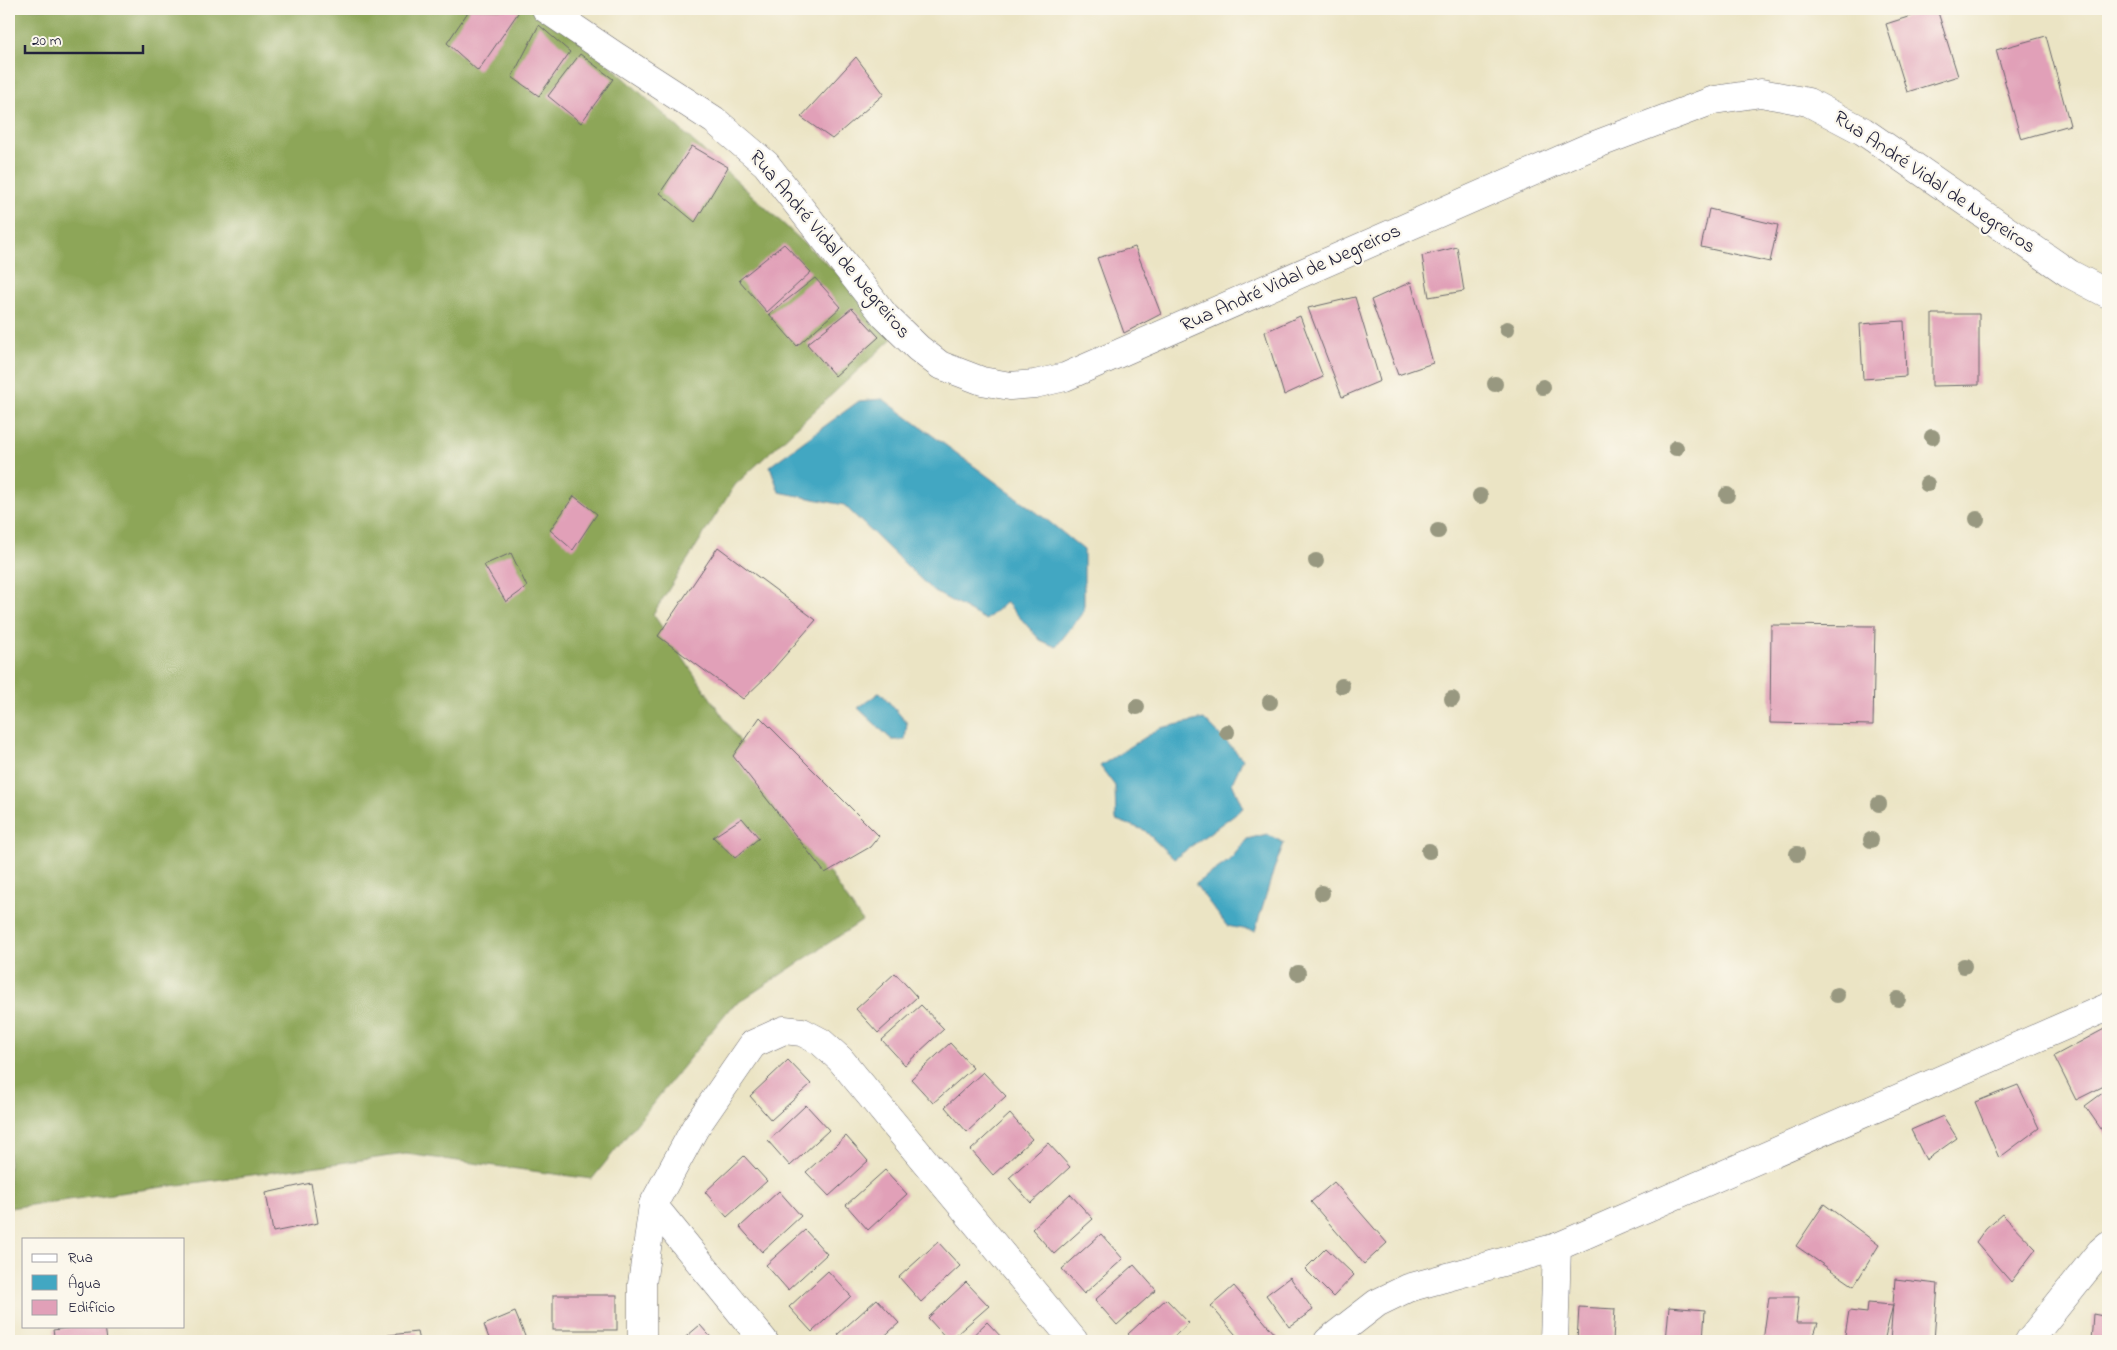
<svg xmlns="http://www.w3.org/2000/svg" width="2117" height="1350" font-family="'Indie Flower',sans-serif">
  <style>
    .forest { fill: #8da658; stroke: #58644a }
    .water { fill: #42a7c2; stroke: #32647e }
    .building { fill: #e1a0b8 }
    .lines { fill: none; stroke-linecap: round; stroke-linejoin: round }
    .street-casing { stroke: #68666b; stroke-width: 29 }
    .street { stroke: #fff; stroke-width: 28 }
    .tree { fill: #989880 }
    .labels { text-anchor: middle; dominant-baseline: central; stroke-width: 4.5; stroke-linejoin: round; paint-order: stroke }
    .street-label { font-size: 20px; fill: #22223b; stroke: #fbf7ec }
  </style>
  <rect width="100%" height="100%" fill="#fbf7ec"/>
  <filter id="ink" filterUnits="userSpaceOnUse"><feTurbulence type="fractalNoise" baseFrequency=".02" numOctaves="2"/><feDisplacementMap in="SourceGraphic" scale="10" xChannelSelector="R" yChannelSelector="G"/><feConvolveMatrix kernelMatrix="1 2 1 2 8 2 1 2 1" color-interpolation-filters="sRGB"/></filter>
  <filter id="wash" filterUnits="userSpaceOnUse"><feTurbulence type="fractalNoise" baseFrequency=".0096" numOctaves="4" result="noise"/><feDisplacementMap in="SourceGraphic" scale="20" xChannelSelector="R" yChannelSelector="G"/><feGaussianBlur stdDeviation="1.12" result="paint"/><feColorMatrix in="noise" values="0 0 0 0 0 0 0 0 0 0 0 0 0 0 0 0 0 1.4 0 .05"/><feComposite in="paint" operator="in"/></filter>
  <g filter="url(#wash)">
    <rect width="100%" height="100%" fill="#ebe4c4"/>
    <polygon class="forest" points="9,9 549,9 900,331 735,485 653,614 862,921 730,1008 592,1179 406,1154 9,1208"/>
    <g class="water">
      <polygon points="883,399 1047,520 1084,550 1084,611 1056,647 1040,640 1006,602 986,620 933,591 844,505 779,492 770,466 859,401"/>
      <polygon points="880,692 907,723 905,740 892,740 858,708"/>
      <polygon points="1204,719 1243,759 1232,783 1243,808 1174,859 1144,830 1116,820 1115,786 1100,766 1160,728"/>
      <polygon points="1267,834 1284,843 1274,869 1255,931 1227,926 1195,884 1230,860 1247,839"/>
    </g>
    <g id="blocks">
      <g class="building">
        <polygon points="470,9 520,10 478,71 447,43"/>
        <polygon points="1933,9 1937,9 1958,76 1907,92 1886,24"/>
        <polygon points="539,25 570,52 539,96 512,77"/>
        <polygon points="2046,36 2070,125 2021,139 1996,50"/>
        <polygon points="580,54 613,79 581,123 548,96"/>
        <polygon points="856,57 884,94 832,139 801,117"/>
        <polygon points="692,146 728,167 695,222 660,193"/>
        <polygon points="1709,209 1778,225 1770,262 1701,247"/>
        <polygon points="784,244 811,272 767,312 739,280"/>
        <polygon points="1135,247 1161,314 1124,333 1097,258"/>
        <polygon points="1457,247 1464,291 1429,297 1422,256"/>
        <polygon points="815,278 841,307 797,346 769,314"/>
        <polygon points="1411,282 1433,363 1398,375 1371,300"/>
        <polygon points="1355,297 1380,381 1342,397 1308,308"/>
        <polygon points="852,308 879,337 835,376 807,344"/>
        <polygon points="1932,314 1979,314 1979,385 1932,386"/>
        <polygon points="1300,316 1323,377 1284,395 1265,332"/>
        <polygon points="1904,321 1906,376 1863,379 1860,324"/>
        <polygon points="574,496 597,514 573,550 550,530"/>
        <polygon points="718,547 816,620 768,675 743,699 658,636"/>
        <polygon points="511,553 527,587 506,602 484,565"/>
        <polygon points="1771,625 1875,626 1873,725 1770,723"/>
        <polygon points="760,717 879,836 870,847 825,873 733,756"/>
        <polygon points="742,818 759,838 735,858 713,837"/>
        <polygon points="895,973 917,997 878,1033 856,1009"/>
        <polygon points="921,1005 944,1029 905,1065 882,1040"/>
        <polygon points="2108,1027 2108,1084 2076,1100 2054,1056"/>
        <polygon points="950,1043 973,1068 933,1103 911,1079"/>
        <polygon points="788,1060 811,1084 771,1120 750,1096"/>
        <polygon points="983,1072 1006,1096 967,1132 945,1107"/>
        <polygon points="2018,1085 2039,1128 1999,1158 1975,1102"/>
        <polygon points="2108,1089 2108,1139 2085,1106"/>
        <polygon points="806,1105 829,1130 790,1166 768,1141"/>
        <polygon points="1010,1114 1032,1139 993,1175 971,1150"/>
        <polygon points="1943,1116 1957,1138 1926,1160 1911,1130"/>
        <polygon points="846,1136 868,1161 829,1196 806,1172"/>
        <polygon points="1048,1143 1070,1167 1031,1203 1009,1178"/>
        <polygon points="744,1156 767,1181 727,1217 705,1192"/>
        <polygon points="885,1170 907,1194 868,1230 846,1205"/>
        <polygon points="1334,1182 1387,1243 1364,1264 1311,1202"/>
        <polygon points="311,1183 318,1223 273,1232 266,1193"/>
        <polygon points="779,1191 801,1216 762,1252 740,1227"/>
        <polygon points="1070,1194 1093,1219 1054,1254 1032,1229"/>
        <polygon points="1824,1204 1879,1245 1854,1286 1796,1246"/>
        <polygon points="2002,1214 2036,1249 2011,1282 1976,1242 1986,1228"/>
        <polygon points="805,1230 827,1254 788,1290 766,1265"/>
        <polygon points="1101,1234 1123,1259 1084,1294 1062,1269"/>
        <polygon points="938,1242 960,1266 921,1302 899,1277"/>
        <polygon points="1326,1248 1354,1275 1333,1297 1305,1269"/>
        <polygon points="1134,1265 1156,1290 1117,1325 1095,1300"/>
        <polygon points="828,1271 851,1296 812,1332 789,1307"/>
        <polygon points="1290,1277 1313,1310 1289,1327 1266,1295"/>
        <polygon points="1895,1279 1938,1284 1934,1341 1890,1341"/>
        <polygon points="966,1282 989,1306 949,1341 928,1318"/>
        <polygon points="1234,1286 1280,1340 1279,1341 1241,1341 1211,1306"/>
        <rect x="553" y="1295" width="64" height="35"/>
        <polygon points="1769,1297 1799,1297 1796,1323 1818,1323 1812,1341 1763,1341"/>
        <polygon points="877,1299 899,1323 879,1341 844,1341 838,1334"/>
        <polygon points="1166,1299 1189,1323 1169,1341 1134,1341 1128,1334"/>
        <polygon points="1868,1303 1893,1305 1884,1341 1844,1341 1849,1311 1867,1313"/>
        <polygon points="1579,1307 1615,1309 1613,1341 1577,1341"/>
        <polygon points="1669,1307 1705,1310 1703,1341 1666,1341"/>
        <polygon points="515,1312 527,1341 490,1341 484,1325"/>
        <polygon points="2093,1314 2108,1317 2108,1341 2091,1341"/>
        <polygon points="987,1322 1005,1341 967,1341"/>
        <polygon points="700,1325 714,1341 681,1341"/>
        <polygon points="79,1326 105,1326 107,1341 55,1341 53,1330"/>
        <polygon points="417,1332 419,1341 343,1341 343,1340"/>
      </g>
    </g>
  </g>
  <g filter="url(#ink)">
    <use href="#blocks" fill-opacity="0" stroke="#68666b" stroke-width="1"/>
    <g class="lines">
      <g class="street-casing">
        <g id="street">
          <polyline points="546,9 614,55 714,120 766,164 885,316 918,348 940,365 982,381 1010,386 1035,384 1065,377 1587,148 1714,100 1761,93 1808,102 1863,131 2070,274 2108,294"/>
          <polyline points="642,1341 642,1284 653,1205"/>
          <polyline points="764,1341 653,1205 695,1128 753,1044 784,1030 802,1032 821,1042 840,1059 1074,1341"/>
          <polyline points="1328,1341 1377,1303 1408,1288 1557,1247"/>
          <polyline points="1554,1341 1557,1247 2108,1007"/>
          <polyline points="2029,1341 2100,1252 2108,1245"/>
        </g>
      </g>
      <use href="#street" class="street"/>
    </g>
    <g class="tree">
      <circle cx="1507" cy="329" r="8"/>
      <circle cx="1495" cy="384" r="8"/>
      <circle cx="1543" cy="387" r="8"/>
      <circle cx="1932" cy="437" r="8"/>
      <circle cx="1676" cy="448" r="8"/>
      <circle cx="1927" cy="484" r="8"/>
      <circle cx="1727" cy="495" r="8"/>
      <circle cx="1480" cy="496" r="8"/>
      <circle cx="1977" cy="519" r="8"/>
      <circle cx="1438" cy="531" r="8"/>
      <circle cx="1316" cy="561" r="8"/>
      <circle cx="1342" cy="686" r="8"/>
      <circle cx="1452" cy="699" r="8"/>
      <circle cx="1270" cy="702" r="8"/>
      <circle cx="1137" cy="707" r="8"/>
      <circle cx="1227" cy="732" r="8"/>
      <circle cx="1879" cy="804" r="8"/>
      <circle cx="1871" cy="840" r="8"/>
      <circle cx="1429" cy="851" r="8"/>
      <circle cx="1797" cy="854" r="8"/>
      <circle cx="1322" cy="893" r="8"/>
      <circle cx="1964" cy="966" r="8"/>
      <circle cx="1298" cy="973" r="8"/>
      <circle cx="1837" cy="995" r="8"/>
      <circle cx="1898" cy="999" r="8"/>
    </g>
  </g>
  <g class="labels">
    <g class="street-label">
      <text transform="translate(1934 183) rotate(34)">Rua André Vidal de Negreiros</text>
      <text transform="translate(829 245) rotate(50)">Rua André Vidal de Negreiros</text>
      <text transform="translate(1291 279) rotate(-24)">Rua André Vidal de Negreiros</text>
    </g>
  </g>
  <rect width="2117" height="1350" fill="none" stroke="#fbf7ec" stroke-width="30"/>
  <rect x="22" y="1238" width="162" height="90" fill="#fbf7ec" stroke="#a4a2a5"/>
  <rect x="32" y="1254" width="25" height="8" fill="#ffffff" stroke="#a4a2a5"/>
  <text x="68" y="1262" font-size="15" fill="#22223b">Rua</text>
  <rect x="32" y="1275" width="25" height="15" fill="#42a7c2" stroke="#a4a2a5"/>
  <text x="68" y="1288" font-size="15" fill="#22223b">Água</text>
  <rect x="32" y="1300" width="25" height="15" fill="#e1a0b8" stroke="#a4a2a5"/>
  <text x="68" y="1312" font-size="15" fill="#22223b">Edifício</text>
  <path d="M25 45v8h118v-8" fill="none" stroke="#22223b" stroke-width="2.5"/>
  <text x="32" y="45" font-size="15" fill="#22223b" stroke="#fbf7ec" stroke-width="4" paint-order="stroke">20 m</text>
</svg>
